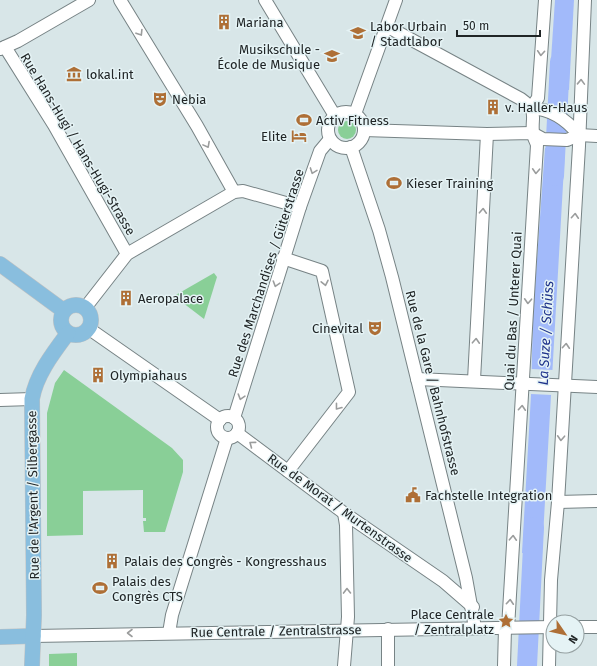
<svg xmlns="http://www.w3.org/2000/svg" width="597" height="666" font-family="'Fira Sans',sans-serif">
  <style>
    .green { fill: #89cf97 }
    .water { fill: #a2bafa }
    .pier { fill: #d8e6e8 }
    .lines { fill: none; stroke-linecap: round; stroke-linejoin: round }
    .river { stroke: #a2bafa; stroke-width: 20 }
    .minor-casing { stroke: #778385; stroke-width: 14 }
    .major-casing { stroke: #c1c2c2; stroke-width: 16 }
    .minor { stroke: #fff; stroke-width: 12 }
    .major { stroke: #89bede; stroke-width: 15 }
    .oneway { stroke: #9b9d9d }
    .labels { text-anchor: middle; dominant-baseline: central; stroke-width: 3; stroke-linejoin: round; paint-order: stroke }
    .poi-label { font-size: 13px; fill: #202526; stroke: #e5f3f5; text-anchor: start }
    .street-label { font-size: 13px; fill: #202526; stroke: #e5f3f5 }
    .water-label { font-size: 14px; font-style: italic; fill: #1f338b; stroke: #e5f3f5 }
  </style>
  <rect width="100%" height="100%" fill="#d8e6e8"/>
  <g class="green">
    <circle cx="347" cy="130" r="9"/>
    <polygon points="214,273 217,277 204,319 174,296"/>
    <polygon points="64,370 172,448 183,460 183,472 165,532 144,532 143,521 146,521 146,518 143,518 143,490 83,491 83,535 47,536 47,413 55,383"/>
    <polygon points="77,653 77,666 49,666 49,654"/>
  </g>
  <g class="water">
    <polygon points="555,0 574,0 569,90 549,89"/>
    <polygon points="545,148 565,149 542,554 522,553 531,395 533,315"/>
  </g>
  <polygon class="pier" points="531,369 554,370 552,395 531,394"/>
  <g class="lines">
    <g class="river">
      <polyline points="554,176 560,62"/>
      <polyline points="527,666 534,527"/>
    </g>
    <g class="minor-casing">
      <g id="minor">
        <polyline points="120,0 197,126 234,192"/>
        <polyline points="265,0 335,116"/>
        <path d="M 388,27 L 521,99 C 539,112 531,116 533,133 C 533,137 536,141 537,145 L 508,628"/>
        <polyline points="5,47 54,125 127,254"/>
        <polyline points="0,49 18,41 89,0"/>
        <polyline points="531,108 538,98 545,0"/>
        <path d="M 531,108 C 551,109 567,120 579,135"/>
        <circle cx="346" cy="130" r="18"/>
        <polyline points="355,114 396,0"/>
        <polyline points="364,130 487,134 532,133 543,139 567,140 579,135 597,136"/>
        <polyline points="351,147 379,230 392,277 466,578 475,628"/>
        <polyline points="283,258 322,271 349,392 288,471"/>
        <polyline points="85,308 127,254 234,192 243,191 300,207"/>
        <polyline points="88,328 220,420"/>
        <polyline points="417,379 597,387"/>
        <polyline points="474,380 487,134"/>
        <polyline points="0,400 32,399"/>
        <circle cx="228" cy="427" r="11"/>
        <polyline points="234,418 300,207 320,151 330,139"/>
        <polyline points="237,433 344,513 443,581 473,607"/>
        <polyline points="558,502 597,501"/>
        <polyline points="344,513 346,525 348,617 344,666"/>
        <polyline points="577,627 597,627"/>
        <polyline points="169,633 172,615 227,438"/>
        <polyline points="33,636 553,627"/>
        <polyline points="388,666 388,629"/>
        <polyline points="504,666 505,628"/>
        <polyline points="549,666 551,580 558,502 579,146 585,0"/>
      </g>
    </g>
    <g class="major-casing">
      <g id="major">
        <polyline points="0,264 64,311"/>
        <circle cx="76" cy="320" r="15"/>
        <polyline points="0,637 33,636"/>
        <path d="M 32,666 L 34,615 L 32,399 C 36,375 53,353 68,333"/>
      </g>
    </g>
    <use href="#minor" class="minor"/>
    <use href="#major" class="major"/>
  </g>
  <defs><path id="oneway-chevron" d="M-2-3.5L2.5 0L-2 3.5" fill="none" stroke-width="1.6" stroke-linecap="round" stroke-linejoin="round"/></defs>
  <g class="oneway">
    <use href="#oneway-chevron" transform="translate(140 33) rotate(58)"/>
    <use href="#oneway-chevron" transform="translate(541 53) rotate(94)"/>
    <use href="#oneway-chevron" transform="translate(581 82) rotate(-88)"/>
    <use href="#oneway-chevron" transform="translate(207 145) rotate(62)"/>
    <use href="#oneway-chevron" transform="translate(313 171) rotate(110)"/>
    <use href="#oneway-chevron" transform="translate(536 171) rotate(93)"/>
    <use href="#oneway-chevron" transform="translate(483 211) rotate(-87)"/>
    <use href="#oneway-chevron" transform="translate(575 216) rotate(-86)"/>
    <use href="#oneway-chevron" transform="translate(325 283) rotate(78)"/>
    <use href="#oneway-chevron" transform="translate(276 284) rotate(107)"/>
    <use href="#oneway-chevron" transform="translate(528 301) rotate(93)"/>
    <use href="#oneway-chevron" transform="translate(476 341) rotate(-87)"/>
    <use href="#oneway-chevron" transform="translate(566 346) rotate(-86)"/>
    <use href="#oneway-chevron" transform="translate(241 397) rotate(107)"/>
    <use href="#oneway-chevron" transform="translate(338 407) rotate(128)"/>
    <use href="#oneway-chevron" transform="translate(522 408) rotate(-86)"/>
    <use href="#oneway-chevron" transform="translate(561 438) rotate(93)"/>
    <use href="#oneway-chevron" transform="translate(252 444) rotate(-143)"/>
    <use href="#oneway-chevron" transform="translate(513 538) rotate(-87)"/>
    <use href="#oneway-chevron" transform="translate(347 591) rotate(-91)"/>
    <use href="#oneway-chevron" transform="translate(510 602) rotate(-86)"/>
    <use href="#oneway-chevron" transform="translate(130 633) rotate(180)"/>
  </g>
  <defs>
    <g id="building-bare" transform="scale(1.2)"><path d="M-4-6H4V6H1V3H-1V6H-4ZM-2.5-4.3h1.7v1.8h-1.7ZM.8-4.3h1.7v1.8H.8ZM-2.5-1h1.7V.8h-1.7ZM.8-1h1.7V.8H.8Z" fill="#ae6f36" stroke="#e5f3f5" stroke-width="2.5" paint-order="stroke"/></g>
    <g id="university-bare" transform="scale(1.2)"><path d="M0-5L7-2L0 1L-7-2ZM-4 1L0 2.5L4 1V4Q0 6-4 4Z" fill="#ae6f36" stroke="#e5f3f5" stroke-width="2.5" paint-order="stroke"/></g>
    <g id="school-bare" transform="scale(1.2)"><path d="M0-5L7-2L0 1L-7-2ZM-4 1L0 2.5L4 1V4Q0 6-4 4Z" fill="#ae6f36" stroke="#e5f3f5" stroke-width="2.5" paint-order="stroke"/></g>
    <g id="museum-bare" transform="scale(1.2)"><path d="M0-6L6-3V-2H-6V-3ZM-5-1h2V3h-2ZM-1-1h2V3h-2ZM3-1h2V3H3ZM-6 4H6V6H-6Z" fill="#ae6f36" stroke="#e5f3f5" stroke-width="2.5" paint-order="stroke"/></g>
    <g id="theatre-bare" transform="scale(1.2)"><path d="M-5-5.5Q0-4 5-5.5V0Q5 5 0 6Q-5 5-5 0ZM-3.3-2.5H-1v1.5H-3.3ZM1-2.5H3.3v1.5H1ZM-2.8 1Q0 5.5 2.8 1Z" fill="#ae6f36" stroke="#e5f3f5" stroke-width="2.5" paint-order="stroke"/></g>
    <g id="stadium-bare" transform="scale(1.2)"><path d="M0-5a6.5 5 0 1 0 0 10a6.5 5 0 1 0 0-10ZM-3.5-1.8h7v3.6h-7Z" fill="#ae6f36" stroke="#e5f3f5" stroke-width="2.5" paint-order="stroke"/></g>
    <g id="hotel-bare" transform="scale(1.2)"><path d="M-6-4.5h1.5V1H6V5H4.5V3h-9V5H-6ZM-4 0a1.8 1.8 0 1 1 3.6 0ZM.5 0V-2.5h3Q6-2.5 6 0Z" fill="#ae6f36" stroke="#e5f3f5" stroke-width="2.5" paint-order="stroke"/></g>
    <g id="civic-bare" transform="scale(1.2)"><path d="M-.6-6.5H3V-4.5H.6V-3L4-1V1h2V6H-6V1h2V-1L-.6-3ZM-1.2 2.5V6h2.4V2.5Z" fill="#ae6f36" stroke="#e5f3f5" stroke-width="2.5" paint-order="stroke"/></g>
    <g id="sight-bare" transform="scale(1.2)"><path d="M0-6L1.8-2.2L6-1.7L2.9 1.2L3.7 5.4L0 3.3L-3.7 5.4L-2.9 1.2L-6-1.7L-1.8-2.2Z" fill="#ae6f36" stroke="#e5f3f5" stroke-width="2.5" paint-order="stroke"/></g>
  </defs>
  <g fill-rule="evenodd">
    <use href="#building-bare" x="224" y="22"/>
    <use href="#university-bare" x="358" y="33"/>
    <use href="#school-bare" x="332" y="56"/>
    <use href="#museum-bare" x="74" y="74"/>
    <use href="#theatre-bare" x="160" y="99"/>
    <use href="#building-bare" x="493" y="107"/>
    <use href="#stadium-bare" x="304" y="120"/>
    <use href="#hotel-bare" x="299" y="136"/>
    <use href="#stadium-bare" x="394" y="183"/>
    <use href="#building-bare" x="126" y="298"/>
    <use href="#theatre-bare" x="375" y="328"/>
    <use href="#building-bare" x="98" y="375"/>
    <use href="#civic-bare" x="413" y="495"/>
    <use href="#building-bare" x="112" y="561"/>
    <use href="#stadium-bare" x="100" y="588"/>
    <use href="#sight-bare" x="506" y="621"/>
  </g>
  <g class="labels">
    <g class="poi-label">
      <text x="236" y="22">Mariana</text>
      <text x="370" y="26">Labor Urbain<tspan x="370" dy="15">/ Stadtlabor</tspan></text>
      <text x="320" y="49" text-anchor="end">Musikschule -<tspan x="320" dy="15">École de Musique</tspan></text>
      <text x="86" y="74">lokal.int</text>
      <text x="172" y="99">Nebia</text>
      <text x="505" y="107">v. Haller-Haus</text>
      <text x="316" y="120">Activ Fitness</text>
      <text x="287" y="136" text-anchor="end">Elite</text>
      <text x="406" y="183">Kieser Training</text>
      <text x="138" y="298">Aeropalace</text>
      <text x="363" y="328" text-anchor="end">Cinevital</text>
      <text x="110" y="375">Olympiahaus</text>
      <text x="425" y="495">Fachstelle Integration</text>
      <text x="124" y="561">Palais des Congrès - Kongresshaus</text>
      <text x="112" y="581">Palais des<tspan x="112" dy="15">Congrès CTS</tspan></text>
      <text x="494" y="614" text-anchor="end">Place Centrale<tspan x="494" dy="15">/ Zentralplatz</tspan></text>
    </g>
    <g class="street-label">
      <text transform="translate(78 144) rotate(59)">Rue Hans-Hugi / Hans-Hugi-Strasse</text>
      <text transform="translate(266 273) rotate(-72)">Rue des Marchandises / Güterstrasse</text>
      <text transform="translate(513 311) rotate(-87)">Quai du Bas / Unterer Quai</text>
      <text transform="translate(433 383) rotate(76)">Rue de la Gare / Bahnhofstrasse</text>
      <text transform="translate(33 495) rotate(-91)">Rue de l'Argent / Silbergasse</text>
      <text transform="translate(340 508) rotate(36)">Rue de Morat / Murtenstrasse</text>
      <text transform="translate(276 631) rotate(-1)">Rue Centrale / Zentralstrasse</text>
    </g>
    <g class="water-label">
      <text transform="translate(546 333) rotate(-87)">La Suze / Schüss</text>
    </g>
  </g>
  <g transform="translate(565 634) rotate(124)"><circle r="19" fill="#e5f3f5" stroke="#96a1a2"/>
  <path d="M0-3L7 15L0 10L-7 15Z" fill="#ae6f36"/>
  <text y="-6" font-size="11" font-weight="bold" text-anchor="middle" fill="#202526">N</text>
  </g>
  <path d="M457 30v6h83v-6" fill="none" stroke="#202526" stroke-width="2"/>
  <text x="463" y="30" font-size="12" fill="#202526" stroke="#e5f3f5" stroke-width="3" paint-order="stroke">50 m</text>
</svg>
